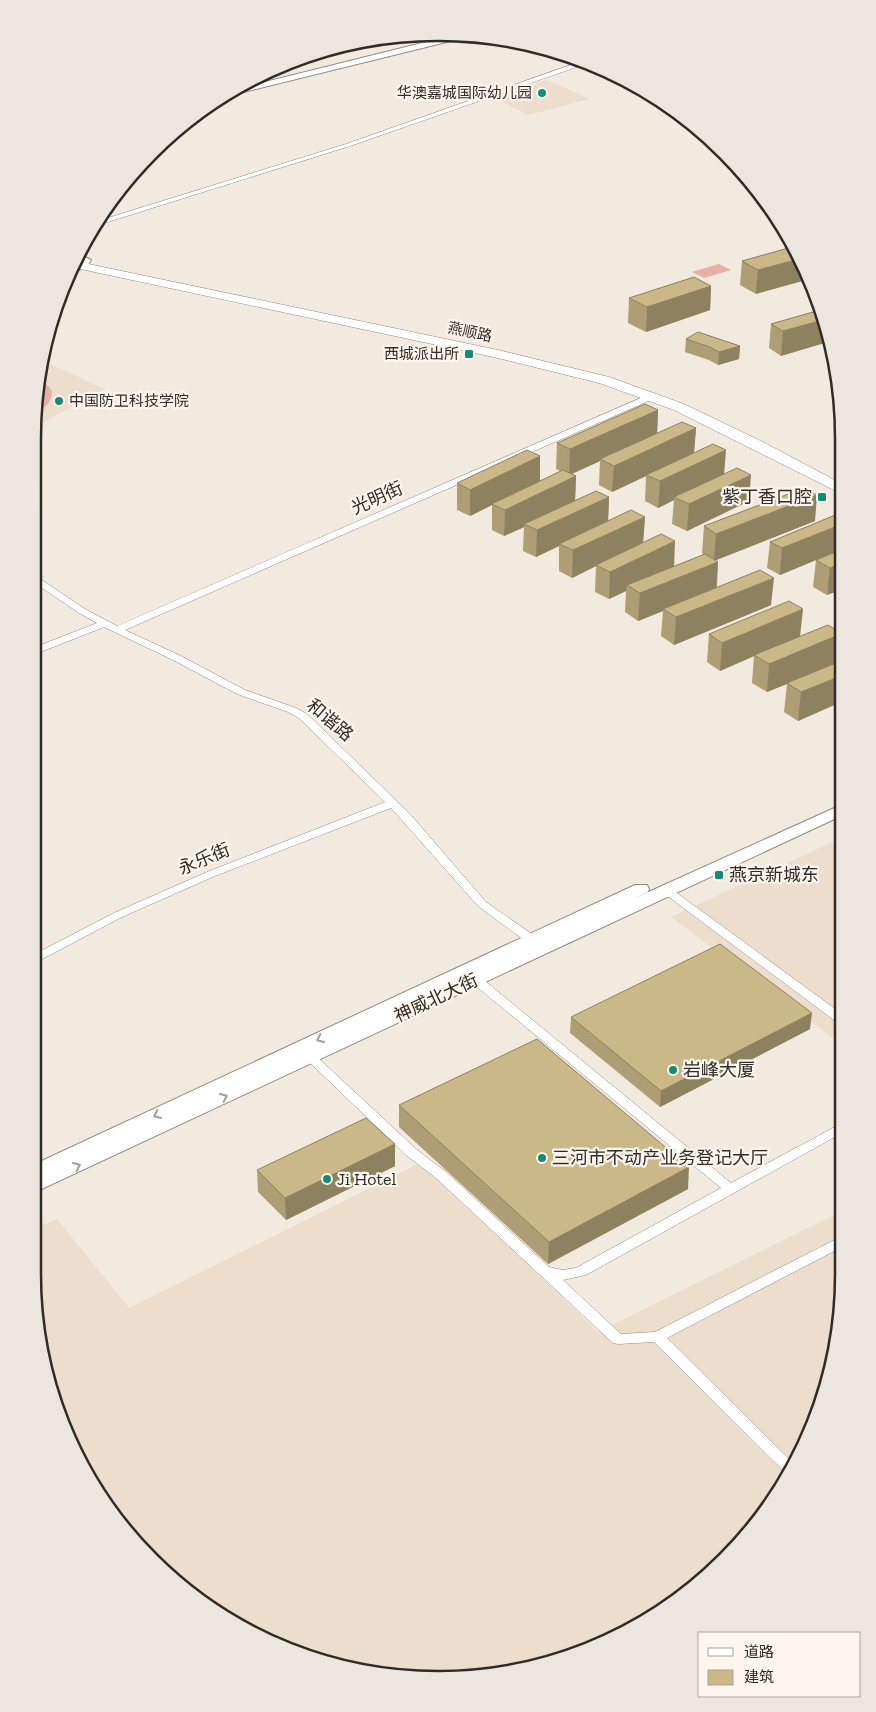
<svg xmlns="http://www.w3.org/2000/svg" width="876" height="1712" font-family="'Zilla Slab','Noto Sans SC',serif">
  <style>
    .built { fill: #edddcd }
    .green { fill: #e4b0a8 }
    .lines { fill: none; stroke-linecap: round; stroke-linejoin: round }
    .street-casing { stroke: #938b81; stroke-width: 1 }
    .secondary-casing { stroke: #938b81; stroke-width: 2 }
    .primary-casing { stroke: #938b81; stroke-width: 1 }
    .street { fill: #fff; fill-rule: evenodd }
    .secondary { fill: #fff; fill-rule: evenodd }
    .primary { fill: #fff; fill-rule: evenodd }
    .wall { fill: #ae9e76 }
    .shaded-wall { fill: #8d8160 }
    .building { fill: #cab889; stroke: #8d8160 }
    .oneway { stroke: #a1a09e }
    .poi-dot { fill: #138e72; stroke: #fef6ee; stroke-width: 2 }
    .labels { text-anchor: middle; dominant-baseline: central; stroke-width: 4.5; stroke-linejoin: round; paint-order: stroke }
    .far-poi-label { font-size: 15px; fill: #2f2b27; stroke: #fef6ee; text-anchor: end }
    .far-street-label { font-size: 15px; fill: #2f2b27; stroke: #fef6ee }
    .poi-label { font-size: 18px; fill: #2f2b27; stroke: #fef6ee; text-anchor: start }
    .street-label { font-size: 18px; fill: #2f2b27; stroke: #fef6ee }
    .rim { fill: none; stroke: #2f2b27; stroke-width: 2.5 }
  </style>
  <rect width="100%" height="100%" fill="#f2e9df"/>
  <g class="built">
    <polygon points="546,80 590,99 528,115 495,98"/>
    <polygon points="42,360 104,389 33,428 33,412"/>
    <polygon points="841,838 842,1045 671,917"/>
    <polygon points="422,1162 598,1332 842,1211 843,1300 830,1379 802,1453 725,1561 617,1638 491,1676 359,1672 283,1649 213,1611 116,1521 54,1405 33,1274 33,1229 57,1219 129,1308"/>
  </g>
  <g class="green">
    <polygon points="719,264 731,270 704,278 692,272"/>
    <path d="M 39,380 C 42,382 47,384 49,387 C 59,397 41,412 33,416 Z"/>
  </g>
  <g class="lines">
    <g class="street-casing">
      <g id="street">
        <polygon points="582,61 588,63 350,146 95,226 98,221 346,144"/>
        <polygon points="650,394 653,395 653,399 125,630 181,656 245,690 296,708 307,714 410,814 486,902 536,937 538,940 536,943 528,943 478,906 391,808 215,876 122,917 33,964 33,955 114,913 207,872 385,802 299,718 288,712 237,694 173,660 104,627 33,655 33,648 97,623 79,613 33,582 33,574 85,609 117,626"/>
        <polygon points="666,887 670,888 842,1014 842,1024 838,1023 662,892 660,890 662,888"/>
        <polygon points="475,975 479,976 731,1183 842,1123 842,1133 586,1275 563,1280 621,1334 655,1332 842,1236 842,1247 667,1338 794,1464 787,1474 654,1342 618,1344 613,1343 436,1178 406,1155 304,1057 310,1053 314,1054 416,1149 446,1172 549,1267 562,1270 576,1268 721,1188 471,982 469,979"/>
      </g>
    </g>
    <g class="secondary-casing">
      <g id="secondary">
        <polygon points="462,33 475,35 219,98 229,91"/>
        <polygon points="85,257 91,260 86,268 69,272 72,265 78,264 81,258"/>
        <polygon points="841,805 841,816 33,1193 33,1165 635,885 647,885 649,889 647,893 633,899"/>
      </g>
    </g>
    <g class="primary-casing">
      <polygon id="primary" points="74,261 498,350 609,377 684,404 765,443 840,483 840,493 674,410 599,383 498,358 71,267"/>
    </g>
    <use href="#street" class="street"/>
    <use href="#secondary" class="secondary"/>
    <use href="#primary" class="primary"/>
  </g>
  <g class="wall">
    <polygon points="792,247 756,294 740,285 742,261"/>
    <polygon points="711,286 710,310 646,332 628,323 629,298"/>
    <polygon points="820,310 781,356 769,348 771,324"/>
    <polygon points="686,339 740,346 739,359 718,365 709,360 685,352"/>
    <polygon points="658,410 657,433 696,428 694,452 725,474 749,501 687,531 672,524 674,500 658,508 645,501 646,476 612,492 599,485 600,461 572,474 576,476 575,500 609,497 608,521 645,517 643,542 674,567 704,555 702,553 704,526 815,521 715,560 718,562 717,588 771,605 674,645 661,636 663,611 638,621 625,612 626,591 609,599 595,592 596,566 572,578 559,571 559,546 536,557 523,551 524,527 504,536 492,530 492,505 470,516 457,510 457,483 540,456 540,481 560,471 556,469 557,443"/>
    <polygon points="840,513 827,595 813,587 816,560 780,575 767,568 770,542"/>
    <polygon points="841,633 841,651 840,661 841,661 841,702 798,721 784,712 787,684 767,692 752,683 754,656 720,671 707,662 709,634 800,636"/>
    <polygon points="571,1017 810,1029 660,1107 570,1033"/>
    <polygon points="399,1105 688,1189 548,1264 399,1127"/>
    <polygon points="395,1144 395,1166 286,1220 258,1192 257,1170"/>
  </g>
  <g class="shaded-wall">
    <polygon points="799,259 810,279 756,294 758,270"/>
    <polygon points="711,286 710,310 646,332 647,307"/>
    <polygon points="823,320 828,342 781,356 783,331"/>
    <polygon points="740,346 739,359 718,365 719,352"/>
    <polygon points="658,410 657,435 600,459 600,461 569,475 570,449"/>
    <polygon points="696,428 694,453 646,475 646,476 612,492 614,466"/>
    <polygon points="726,450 724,476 674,497 674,500 658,508 660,481"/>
    <polygon points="540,456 540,482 492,504 492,505 470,516 470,490"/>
    <polygon points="751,475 749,501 687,531 689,504"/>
    <polygon points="576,476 575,502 524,524 524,527 504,536 505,510"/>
    <polygon points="817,495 815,521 714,561 716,534"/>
    <polygon points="609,497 608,523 559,544 559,546 536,557 537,530"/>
    <polygon points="645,517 643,544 596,565 596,566 572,578 573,550"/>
    <polygon points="840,525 840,550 780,575 782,548"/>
    <polygon points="675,541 674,568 627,585 626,591 609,599 610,572"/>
    <polygon points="718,562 716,589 663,609 663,611 638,621 640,593"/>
    <polygon points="841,564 841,590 827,595 830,568"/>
    <polygon points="774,578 771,605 674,645 676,617"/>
    <polygon points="803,609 800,637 754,655 754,656 720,671 722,643"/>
    <polygon points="841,634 841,651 840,662 767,692 769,664"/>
    <polygon points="841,676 841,702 798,721 801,692"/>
    <polygon points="812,1013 810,1029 660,1107 661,1091"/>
    <polygon points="395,1144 395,1166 286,1220 285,1198"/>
    <polygon points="689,1167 688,1189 548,1264 549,1242"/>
  </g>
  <g class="building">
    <polygon points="792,247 799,259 758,270 742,261"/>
    <polygon points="694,277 711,286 647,307 629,298"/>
    <polygon points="820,310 823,320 783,331 771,324"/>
    <polygon points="698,332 740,346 719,352 710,347 686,339"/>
    <polygon points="645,404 658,410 570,449 557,443"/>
    <polygon points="682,422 696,428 614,466 600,459"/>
    <polygon points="713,444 726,450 660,481 646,475"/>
    <polygon points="527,450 540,456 470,490 457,483"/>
    <polygon points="737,468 751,475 689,504 674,497"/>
    <polygon points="563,470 576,476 505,510 492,504"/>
    <polygon points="804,488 817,495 716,534 704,526"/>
    <polygon points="596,491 609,497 537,530 524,524"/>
    <polygon points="631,510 645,517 573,550 559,544"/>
    <polygon points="840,513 840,525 782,548 770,542"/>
    <polygon points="661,534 675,541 610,572 596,565"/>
    <polygon points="840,550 841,564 830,568 816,560"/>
    <polygon points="705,554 718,562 640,593 627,585"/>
    <polygon points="760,570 774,578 676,617 663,609"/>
    <polygon points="789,601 803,609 722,643 709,634"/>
    <polygon points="828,625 841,633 841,634 769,664 754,655"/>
    <polygon points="841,661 841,676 801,692 787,683"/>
    <polygon points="720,944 812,1013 661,1091 571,1017"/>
    <polygon points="537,1039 689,1167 549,1242 399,1105"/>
    <polygon points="366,1118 395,1144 285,1198 257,1170"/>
  </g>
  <defs><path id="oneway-chevron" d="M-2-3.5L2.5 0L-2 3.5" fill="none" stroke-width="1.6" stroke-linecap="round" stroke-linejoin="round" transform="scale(1.25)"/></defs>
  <g class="oneway">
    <use href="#oneway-chevron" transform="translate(320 1039) rotate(155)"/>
    <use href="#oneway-chevron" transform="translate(224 1097) rotate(-25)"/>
    <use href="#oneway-chevron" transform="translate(157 1115) rotate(155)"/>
    <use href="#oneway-chevron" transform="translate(77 1166) rotate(-25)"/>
  </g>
  <g class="poi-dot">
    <circle cx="542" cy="93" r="5"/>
    <rect x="464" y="349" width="10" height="10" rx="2.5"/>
    <circle cx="59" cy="401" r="5"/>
    <rect x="817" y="492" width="10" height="10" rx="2.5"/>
    <rect x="714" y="870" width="10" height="10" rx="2.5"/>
    <circle cx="673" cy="1070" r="5"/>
    <circle cx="542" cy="1158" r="5"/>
    <circle cx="327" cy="1179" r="5"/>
  </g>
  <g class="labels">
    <g class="far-poi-label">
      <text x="532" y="93">华澳嘉城国际幼儿园</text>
      <text x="459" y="354">西城派出所</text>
      <text x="69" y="401" text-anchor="start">中国防卫科技学院</text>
    </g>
    <g class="far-street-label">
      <text transform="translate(470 332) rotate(12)">燕顺路</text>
    </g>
    <g class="poi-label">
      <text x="812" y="497" text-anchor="end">紫丁香口腔</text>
      <text x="729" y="875">燕京新城东</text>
      <text x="683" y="1070">岩峰大厦</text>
      <text x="552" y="1158">三河市不动产业务登记大厅</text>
      <text x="337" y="1179">Ji Hotel</text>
    </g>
    <g class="street-label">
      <text transform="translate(377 498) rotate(-24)">光明街</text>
      <text transform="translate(330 720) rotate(40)">和谐路</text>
      <text transform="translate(204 859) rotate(-23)">永乐街</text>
      <text transform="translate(436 998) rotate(-25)">神威北大街</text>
    </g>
  </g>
  <path d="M0 0H876V1712H0ZM438 41H438A397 397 0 0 1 835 438V1274A397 397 0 0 1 438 1671H438A397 397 0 0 1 41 1274V438A397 397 0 0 1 438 41Z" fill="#ede6de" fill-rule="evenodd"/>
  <path class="rim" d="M438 41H438A397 397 0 0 1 835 438V1274A397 397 0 0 1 438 1671H438A397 397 0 0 1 41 1274V438A397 397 0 0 1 438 41Z"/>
  <rect x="698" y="1632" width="162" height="65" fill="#fef6ee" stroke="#aba59e"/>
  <rect x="708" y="1648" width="25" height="8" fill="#ffffff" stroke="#aba59e"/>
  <text x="744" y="1657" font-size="15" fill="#2f2b27">道路</text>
  <rect x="708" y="1670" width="25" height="15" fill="#cab889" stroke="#aba59e"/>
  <text x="744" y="1682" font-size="15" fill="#2f2b27">建筑</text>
</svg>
